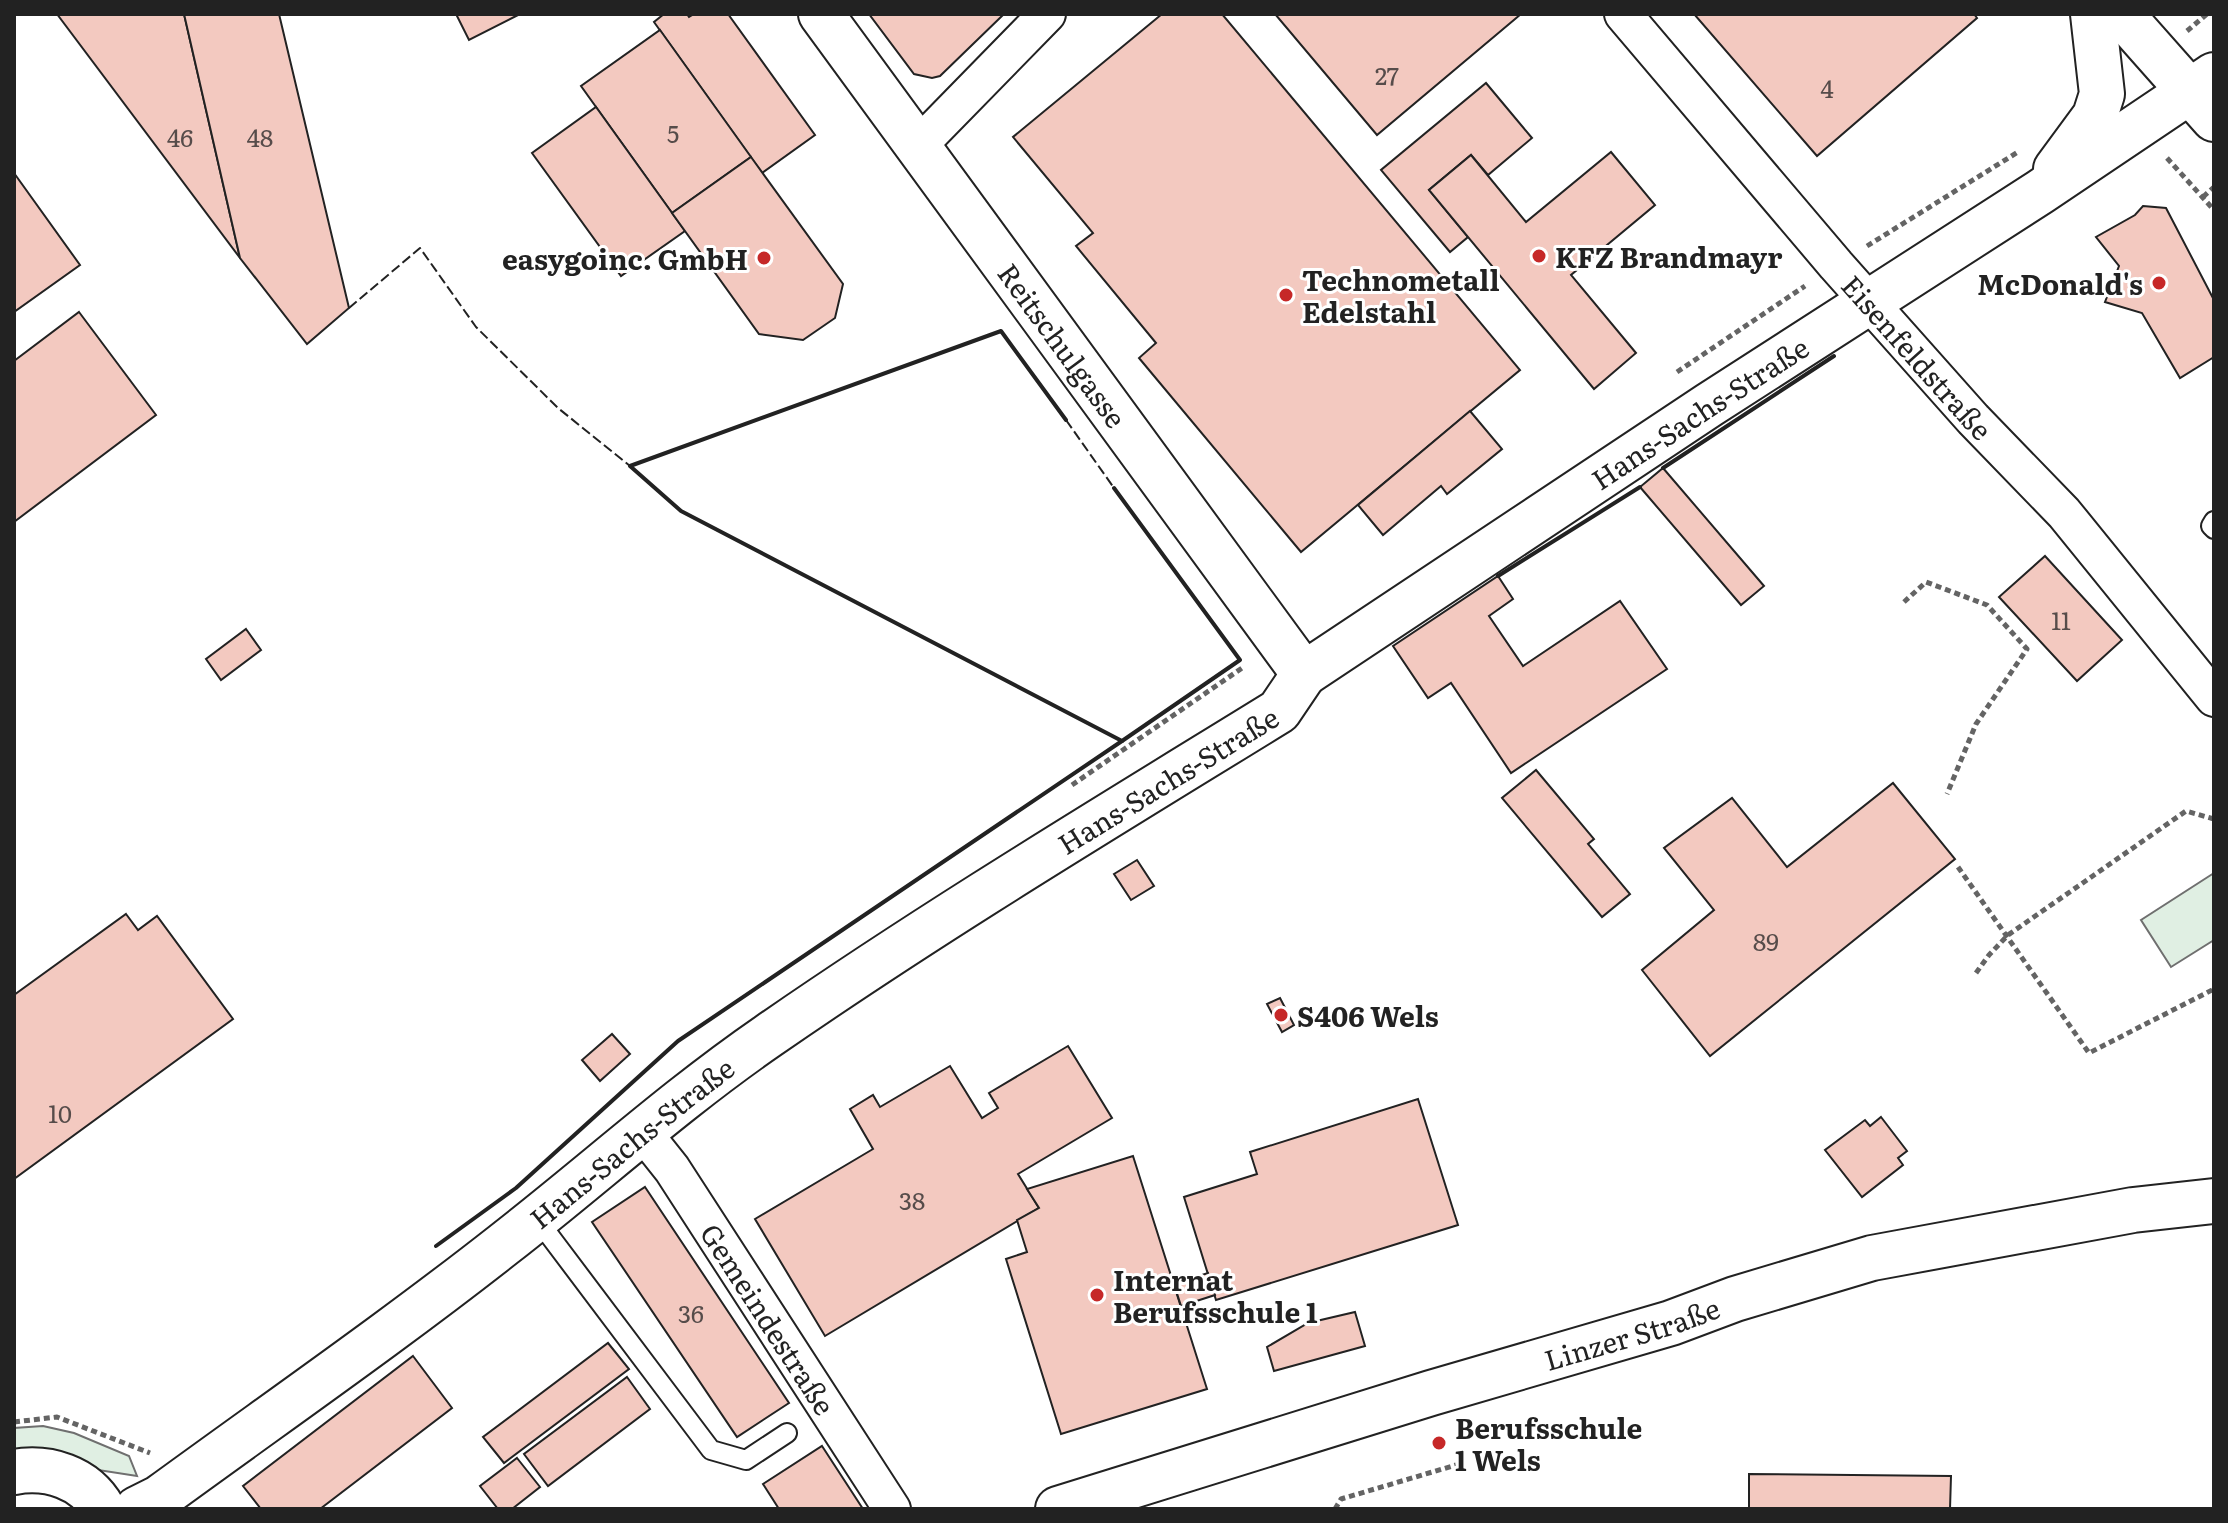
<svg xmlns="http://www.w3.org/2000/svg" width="2228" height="1523" font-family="Literata,serif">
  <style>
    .green { fill: #e0efe3; stroke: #6f6f6f; stroke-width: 2 }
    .building { fill: #f3c9c0; stroke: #222; stroke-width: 2 }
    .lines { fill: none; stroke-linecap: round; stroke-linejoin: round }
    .lane-casing { stroke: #222; stroke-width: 22 }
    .street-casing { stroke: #222; stroke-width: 40 }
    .secondary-casing { stroke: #222; stroke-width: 48 }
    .primary-casing { stroke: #222; stroke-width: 48 }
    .path { stroke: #646464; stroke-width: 5; stroke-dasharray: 6 4; stroke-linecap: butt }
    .lane { stroke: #fff; stroke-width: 18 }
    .street { stroke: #fff; stroke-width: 36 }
    .secondary { stroke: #fff; stroke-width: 44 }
    .primary { stroke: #fff; stroke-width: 44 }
    .fence { stroke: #222; stroke-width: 2; stroke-dasharray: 10 4; stroke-linecap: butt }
    .wall { stroke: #222; stroke-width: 4 }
    .poi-dot { fill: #c62828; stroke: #fff; stroke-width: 3 }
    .labels { text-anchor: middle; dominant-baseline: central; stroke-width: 6; stroke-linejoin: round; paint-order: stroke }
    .number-label { font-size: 24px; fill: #564c4a }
    .poi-label { font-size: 28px; font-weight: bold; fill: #222; stroke: #fff; text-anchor: start }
    .street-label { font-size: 28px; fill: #222; stroke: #fff }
  </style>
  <rect width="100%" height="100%" fill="#fff"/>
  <g class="green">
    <polygon points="2214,873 2214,940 2171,967 2141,920"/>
    <polygon points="43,1426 74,1433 129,1456 137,1476 14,1457 14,1428"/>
  </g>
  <g class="building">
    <polygon points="57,14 184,14 240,258"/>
    <polygon points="184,14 279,14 349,308 307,344 240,258"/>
    <polygon points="456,14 520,14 469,40"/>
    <polygon points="664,14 687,14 689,17 694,14 728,14 815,135 762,173 654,22"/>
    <polygon points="869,14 1004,14 940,76 932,78 914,74"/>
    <polygon points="1162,14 1222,14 1520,370 1301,552 1139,358 1156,343 1076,246 1093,233 1013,137"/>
    <polygon points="1275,14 1521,14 1377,135"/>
    <polygon points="1694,14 1974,14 1977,18 1817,156"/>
    <polygon points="660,30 751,157 672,213 581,86"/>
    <polygon points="1486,83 1532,138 1488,175 1471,155 1429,190 1468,237 1450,252 1381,170"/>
    <polygon points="596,107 685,231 621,276 532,153"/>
    <polygon points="1611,152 1655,205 1571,275 1636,353 1594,389 1429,190 1471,155 1526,222"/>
    <polygon points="751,157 843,284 835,318 803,340 759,334 672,213"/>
    <polygon points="14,173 80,265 14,312"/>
    <polygon points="2143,206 2166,208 2214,300 2214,357 2180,378 2142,313 2105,302 2119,266 2096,237 2135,215"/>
    <polygon points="79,312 156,415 14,522 14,361"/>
    <polygon points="1470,411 1502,449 1447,494 1441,486 1383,535 1358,505"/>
    <polygon points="1663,468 1764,586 1741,605 1640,487"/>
    <polygon points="2045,556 2122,640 2077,681 1999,597"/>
    <polygon points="1498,576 1513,599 1489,616 1523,666 1620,601 1667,669 1511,773 1451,683 1428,698 1393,646"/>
    <polygon points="246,629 261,650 221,680 206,659"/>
    <polygon points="1536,770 1594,839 1588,844 1630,894 1602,917 1502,798"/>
    <polygon points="1893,783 1955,859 1710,1056 1642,970 1714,910 1664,848 1732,798 1787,867"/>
    <polygon points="1137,860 1154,886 1131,900 1114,874"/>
    <polygon points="126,914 138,930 157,916 233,1019 14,1179 14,995"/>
    <polygon points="1280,998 1294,1025 1282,1032 1267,1004"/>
    <polygon points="612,1034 630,1054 600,1081 582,1060"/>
    <polygon points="1068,1046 1112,1118 1018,1174 1039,1208 825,1336 755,1219 873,1149 850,1109 873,1095 880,1107 950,1066 982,1118 998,1108 989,1093"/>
    <polygon points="1418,1099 1458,1225 1216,1300 1184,1197 1257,1174 1250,1152"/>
    <polygon points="1881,1117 1907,1151 1898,1158 1903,1165 1862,1197 1825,1150 1865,1120 1870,1126"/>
    <polygon points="1133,1156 1207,1389 1061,1434 1006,1259 1027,1252 1017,1220 1039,1208 1027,1189"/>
    <polygon points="645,1187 789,1403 737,1437 592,1222"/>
    <polygon points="1208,1273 1215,1295 1181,1306 1174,1284"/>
    <polygon points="1355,1312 1365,1346 1274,1371 1267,1347 1308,1323"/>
    <polygon points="608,1343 629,1369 504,1463 483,1437"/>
    <polygon points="413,1356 452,1408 320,1509 261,1509 243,1486"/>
    <polygon points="627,1377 650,1409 548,1486 524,1454"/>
    <polygon points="822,1446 863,1509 779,1509 763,1484"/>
    <polygon points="517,1458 540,1487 512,1509 498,1509 480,1486"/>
    <polygon points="1749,1474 1951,1476 1950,1509 1749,1509"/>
  </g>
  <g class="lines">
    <g class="lane-casing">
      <g id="lane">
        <polyline points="2214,521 2211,526 2214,529"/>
        <polyline points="537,1219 711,1450 746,1460 787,1433"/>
      </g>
    </g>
    <g class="street-casing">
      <g id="street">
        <path id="s1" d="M 1623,14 L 1836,265 L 1973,419 L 2064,513 L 2214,698"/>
        <polyline points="917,147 1047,14"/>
        <path id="s2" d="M 641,1130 L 672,1169 L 892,1509"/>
      </g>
    </g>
    <g class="secondary-casing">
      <g id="secondary">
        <path id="s3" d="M 137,1509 L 159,1498 C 274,1414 391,1333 503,1245 C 592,1176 675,1100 768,1036 C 934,921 1107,817 1279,711 L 1304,674"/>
      </g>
    </g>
    <g class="primary-casing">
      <g id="primary">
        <path id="s4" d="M 821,14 L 1304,674 L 1709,405 L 2040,192 L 2214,75"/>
        <polyline points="2121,14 2214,119"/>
        <polyline points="2056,169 2095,116 2102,94 2093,14"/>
        <path d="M 14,1472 C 48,1466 85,1477 103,1509"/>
        <path id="s5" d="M 1058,1509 L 1431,1393 L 1671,1323 L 1735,1299 L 1872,1258 L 2133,1210 L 2214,1201"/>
      </g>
    </g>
    <g class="path">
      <polyline points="2187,31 2207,14"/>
      <polyline points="2167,158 2214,210"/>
      <polyline points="2203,197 2214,187"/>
      <polyline points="1867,246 2018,152"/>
      <polyline points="1677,372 1805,286"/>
      <polyline points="1904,602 1926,582 1987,605 2027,649 1976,724 1947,794"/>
      <polyline points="1072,785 1245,666"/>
      <polyline points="1958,867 2089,1053 2214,989"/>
      <polyline points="1976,973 1989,955 2008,935 2186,811 2214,819"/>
      <polyline points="14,1422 57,1417 150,1453"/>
      <polyline points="1335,1509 1341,1499 1456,1465"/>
    </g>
    <use href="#lane" class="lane"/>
    <use href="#street" class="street"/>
    <use href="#secondary" class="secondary"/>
    <use href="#primary" class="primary"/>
    <g class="fence">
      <polyline points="349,308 420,248 476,327 558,408 630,466"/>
      <polyline points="1066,420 1114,488"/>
    </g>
    <g class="wall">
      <polyline points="1066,420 1001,331 630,466 681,511 1122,741 1240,660 1114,488"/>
      <polyline points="1663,468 1834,356"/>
      <polyline points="1498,576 1640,487"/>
      <polyline points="436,1246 516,1188 678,1041 1122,741"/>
    </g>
  </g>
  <g class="poi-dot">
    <circle cx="1539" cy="256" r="8"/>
    <circle cx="764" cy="258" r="8"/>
    <circle cx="2159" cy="283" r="8"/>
    <circle cx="1286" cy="295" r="8"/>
    <circle cx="1281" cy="1015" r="8"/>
    <circle cx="1097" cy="1295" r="8"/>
    <circle cx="1439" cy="1443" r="8"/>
  </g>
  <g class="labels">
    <g class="number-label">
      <text x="1387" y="74">27</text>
      <text x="1827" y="87">4</text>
      <text x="673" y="132">5</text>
      <text x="180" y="136">46</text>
      <text x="260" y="136">48</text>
      <text x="2061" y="619">11</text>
      <text x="1766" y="940">89</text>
      <text x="60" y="1112">10</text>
      <text x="912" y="1199">38</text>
      <text x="691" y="1312">36</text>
    </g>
    <g class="poi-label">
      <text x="1555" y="256">KFZ Brandmayr</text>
      <text x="748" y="258" text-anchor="end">easygoinc. GmbH</text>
      <text x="1302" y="279">Technometall<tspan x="1302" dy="32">Edelstahl</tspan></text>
      <text x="2143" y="283" text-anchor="end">McDonald's</text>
      <text x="1297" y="1015">S406 Wels</text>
      <text x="1113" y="1279">Internat<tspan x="1113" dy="32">Berufsschule 1</tspan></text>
      <text x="1455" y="1427">Berufsschule<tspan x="1455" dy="32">1 Wels</tspan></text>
    </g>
    <g class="street-label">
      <text stroke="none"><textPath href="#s4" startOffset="410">Reitschulgasse</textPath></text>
      <text stroke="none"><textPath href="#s1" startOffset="452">Eisenfeldstraße</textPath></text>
      <text stroke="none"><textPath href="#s4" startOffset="1292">Hans-Sachs-Straße</textPath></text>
      <text stroke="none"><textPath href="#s3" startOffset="1264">Hans-Sachs-Straße</textPath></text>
      <text stroke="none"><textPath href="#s3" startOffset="616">Hans-Sachs-Straße</textPath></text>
      <text stroke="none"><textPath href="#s2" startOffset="228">Gemeindestraße</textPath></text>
      <text stroke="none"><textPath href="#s5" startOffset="600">Linzer Straße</textPath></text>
    </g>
  </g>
  <rect width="2228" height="1523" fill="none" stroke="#222222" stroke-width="32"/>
</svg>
